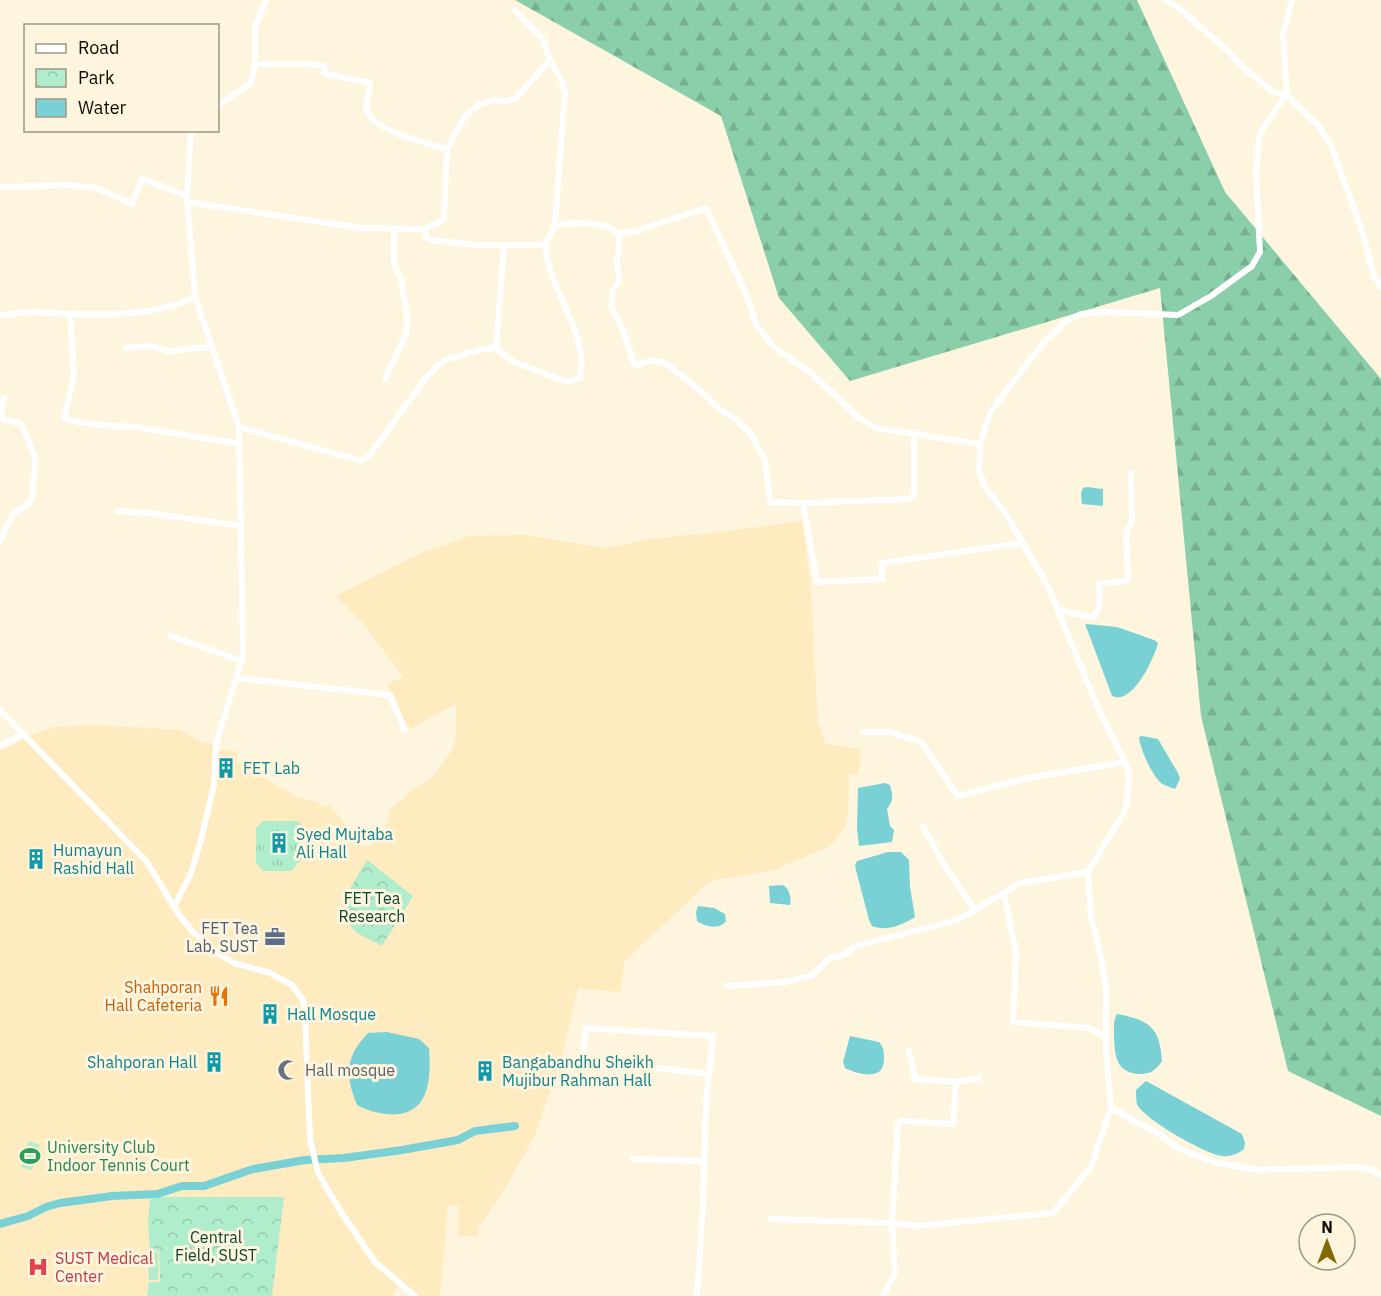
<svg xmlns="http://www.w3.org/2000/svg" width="1381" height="1296" font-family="'IBM Plex Sans',sans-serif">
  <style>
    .built { fill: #feebc0 }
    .grass { fill: url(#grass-tufts) }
    .forest { fill: url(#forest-firs) }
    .park { fill: url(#park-crowns) }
    .pitch { fill: #b0edcc }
    .water { fill: #79d1d6 }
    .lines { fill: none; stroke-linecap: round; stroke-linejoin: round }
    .canal { stroke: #79d1d6; stroke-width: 8 }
    .street { stroke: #fff; stroke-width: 6 }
    .labels { text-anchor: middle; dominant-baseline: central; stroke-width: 6; stroke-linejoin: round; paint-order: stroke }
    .culture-label { font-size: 16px; fill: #0d838f; stroke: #fef5df; text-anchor: start }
    .park-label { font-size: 16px; fill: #0d432c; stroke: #fef5df }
    .service-label { font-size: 16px; fill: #4e5e75; stroke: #fef5df; text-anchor: end }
    .food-label { font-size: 16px; fill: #c56008; stroke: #fef5df; text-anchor: end }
    .worship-label { font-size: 16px; fill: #5b616d; stroke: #fef5df; text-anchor: start }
    .leisure-label { font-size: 16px; fill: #27864d; stroke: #fef5df; text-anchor: start }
    .health-label { font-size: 16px; fill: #be3a42; stroke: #fef5df; text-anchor: start }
  </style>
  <defs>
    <pattern id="grass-tufts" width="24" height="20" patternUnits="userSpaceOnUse" patternTransform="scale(1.5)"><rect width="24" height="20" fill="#b0edcc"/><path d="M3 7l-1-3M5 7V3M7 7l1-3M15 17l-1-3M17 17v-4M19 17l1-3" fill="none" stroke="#96caae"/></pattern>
    <pattern id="forest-firs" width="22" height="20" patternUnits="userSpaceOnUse" patternTransform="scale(1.5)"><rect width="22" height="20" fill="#8bceaa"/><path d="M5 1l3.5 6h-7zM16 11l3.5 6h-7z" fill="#77b091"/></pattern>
    <pattern id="park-crowns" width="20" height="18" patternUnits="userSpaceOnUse" patternTransform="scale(1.5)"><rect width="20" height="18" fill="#b0edcc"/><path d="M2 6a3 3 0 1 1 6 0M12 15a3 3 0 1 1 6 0" fill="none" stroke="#96caae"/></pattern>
  </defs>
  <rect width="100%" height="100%" fill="#fef5df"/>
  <polygon class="built" points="802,521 810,578 818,724 826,744 860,749 859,774 849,775 848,817 844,828 834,842 827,847 775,870 710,881 625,961 620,992 578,988 561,1060 534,1137 503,1192 478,1228 478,1236 458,1236 458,1206 448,1205 440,1296 418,1296 400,1280 393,1296 0,1296 0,751 32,735 53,727 95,725 181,730 203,743 214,745 214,749 237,751 237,761 295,796 318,802 321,807 330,805 364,847 382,840 390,810 412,790 431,779 451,752 456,741 456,704 408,730 387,684 403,677 362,622 336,596 417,555 470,536 526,535 605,548 658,538 714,533"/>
  <polygon class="grass" points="263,821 298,821 303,826 303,858 291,871 263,871 256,863 256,828"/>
  <polygon class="forest" points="515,0 1137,0 1225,192 1381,379 1381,1116 1288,1071 1201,716 1160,288 850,381 779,298 721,116"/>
  <g class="park">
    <polygon points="367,860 413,896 382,946 357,933 340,915 348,892"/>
    <polygon points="159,1197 284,1197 272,1296 147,1296 149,1282 160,1282 159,1251 150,1250 148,1223 150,1199"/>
  </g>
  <g class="pitch">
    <polygon points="29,1141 40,1145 32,1170 21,1167"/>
    <polygon points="148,1252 158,1252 158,1280 149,1280"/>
  </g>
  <g class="water">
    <polygon points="1087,487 1103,489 1103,506 1082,504 1081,493 1083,488"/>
    <path d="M 1087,624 L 1117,627 L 1154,640 L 1158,643 C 1154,659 1132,706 1112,696 L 1087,629 L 1085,625 Z"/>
    <path d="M 1142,736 L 1158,739 L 1178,773 L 1180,779 L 1175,789 C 1171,787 1165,786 1161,783 C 1152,775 1140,749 1139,737 Z"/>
    <path d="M 885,783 L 890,785 C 893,796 894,800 887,809 L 890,826 L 894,830 L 892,842 L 859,846 L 857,829 L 858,788 Z"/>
    <path d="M 888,852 L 901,852 L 909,860 L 910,887 L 915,917 C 902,925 887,932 872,926 L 869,920 L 855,866 L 857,861 Z"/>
    <path d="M 783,885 C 789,888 792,899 790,905 L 770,903 L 769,886 Z"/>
    <path d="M 698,906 L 714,908 L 725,914 L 726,921 C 720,930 705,927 697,921 L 696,912 Z"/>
    <path d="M 1117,1014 C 1150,1020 1160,1028 1162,1061 C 1156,1070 1151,1074 1139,1074 C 1116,1072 1115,1057 1114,1037 C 1114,1029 1113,1021 1117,1014 Z"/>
    <path d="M 387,1032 L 419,1039 L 429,1048 C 430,1064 431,1086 422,1100 C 408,1122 376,1115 357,1105 C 345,1075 345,1057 368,1033 Z"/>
    <path d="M 850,1036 L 879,1042 C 884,1048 884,1052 884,1060 C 883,1082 858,1074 845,1068 L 843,1062 Z"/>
    <path d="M 1146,1081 L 1242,1134 L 1245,1143 L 1244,1149 C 1238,1154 1230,1157 1222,1156 C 1207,1155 1142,1118 1137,1104 C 1136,1101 1136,1094 1136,1090 Z"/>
  </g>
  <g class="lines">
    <polyline class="canal" points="0,1224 28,1216 46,1207 60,1203 112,1196 157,1194 182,1186 204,1186 253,1169 305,1160 344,1158 402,1150 458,1140 475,1131 515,1126"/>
    <g class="street">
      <polyline points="1165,0 1179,8 1229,52 1245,69 1275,93 1287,93"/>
      <polyline points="1292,0 1283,33 1287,93 1293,102 1318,125 1331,146 1361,227 1374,276 1381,287"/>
      <polyline points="255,64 255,27 266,0"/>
      <polyline points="1287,93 1263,128 1259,139 1256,172 1260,252 1252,266 1211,296 1178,315 1105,312 1081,314 1066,321 1043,343 991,411 980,444 979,470 984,486 1006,514 1049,588 1097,706 1125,762 1129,773 1127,802 1124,812 1088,872 1091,918 1101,957 1106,988 1106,1052 1111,1108 1159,1134 1179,1149 1214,1162 1257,1170 1358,1167 1372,1170 1381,1175"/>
      <path d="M 218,105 L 251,83 L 255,64 L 311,64 L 324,66 L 324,72 L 327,74 L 370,83 C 371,92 363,101 367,111 C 375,132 427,143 447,149"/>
      <polyline points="0,187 67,185 96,188 132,204 142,179 187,196"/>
      <path d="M 187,202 L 361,228 L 425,229 C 431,223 440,225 444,218 L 447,149 L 465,116 L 479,105 L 493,100 L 504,101 L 515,99 L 550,60"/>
      <path d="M 554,225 C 574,223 603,220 619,234 L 636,231 L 706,208 L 746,294 L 757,326 L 773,346 L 812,374 L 858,417 L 876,428 L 980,444"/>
      <polyline points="425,229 426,237 430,240 477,245 542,245 548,240"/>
      <polyline points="619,234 619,251 617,258 619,282 613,290 611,306 623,330 635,366 651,360 662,362 672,368 703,393 718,408 738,421 751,434 765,460 770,502 803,503 817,582 882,579 882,563 1022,543"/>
      <path d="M 70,314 C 113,315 155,316 195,297"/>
      <polyline points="0,315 32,312 70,314 74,375 64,419 98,425 136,427 239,444"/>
      <polyline points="126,348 152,346 169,352 185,349 212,347"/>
      <polyline points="496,348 504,245"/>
      <polyline points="385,379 406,334 407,317 401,278 394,265 394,230"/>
      <path d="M 239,427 L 361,461 L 368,457 L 426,378 L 437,366 L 445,360 L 466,354 L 481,349 L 496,348 L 512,361 L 567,382 L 580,378 C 589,333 552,296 546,252 C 545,242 553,232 555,222 C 559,179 561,137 565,94 L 562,81 L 550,60 L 542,38 L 515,10"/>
      <polyline points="803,503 909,499 914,495 914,433"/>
      <polyline points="118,511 148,513 241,526"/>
      <polyline points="0,541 12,515 29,503 32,499 35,466 35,457 22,425 17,422 4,420 1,415 4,398"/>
      <polyline points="1058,610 1089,617 1095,616 1100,604 1099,584 1125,581 1128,579 1126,533 1132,520 1131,473"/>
      <polyline points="171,636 242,661"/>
      <polyline points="237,678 390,695 405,730"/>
      <polyline points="0,710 147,862 179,915 195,934 219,954 234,963 270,973 292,985 303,1000 305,1014 310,1139 318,1173 341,1212 375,1262 415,1296"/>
      <polyline points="863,732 890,732 921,742 958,796 1028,778 1125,762"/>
      <polyline points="0,746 23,734"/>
      <polyline points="923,826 944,865 975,910 1020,883 1088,872"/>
      <polyline points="1004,893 1016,954 1013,1022 1089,1028 1106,1037"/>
      <polyline points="174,907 191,873 201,840 214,785 216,744 243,655 239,427 195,297 187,196 191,130"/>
      <polyline points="727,986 784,982 811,976 830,958 841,956 856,946 943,924 959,919 975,910"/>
      <polyline points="909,1051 915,1079 956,1082"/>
      <polyline points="583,1056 586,1028 713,1036 706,1104 703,1204 697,1296"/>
      <polyline points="631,1065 709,1074"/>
      <polyline points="633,1159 704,1161"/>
      <polyline points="771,1219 892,1223 898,1123 901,1121 953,1124 956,1082 979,1078"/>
      <polyline points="883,1296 895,1273 892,1223 916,1226 1053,1213 1091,1167 1111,1108"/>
    </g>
  </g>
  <defs>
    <g id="building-bare" transform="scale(1.62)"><path d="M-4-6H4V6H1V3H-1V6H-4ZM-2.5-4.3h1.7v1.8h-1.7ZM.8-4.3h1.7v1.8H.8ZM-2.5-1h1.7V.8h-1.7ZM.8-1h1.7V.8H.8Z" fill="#0f9aa8" stroke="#fef5df" stroke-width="2.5" paint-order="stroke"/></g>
    <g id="office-bare" transform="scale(1.62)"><path d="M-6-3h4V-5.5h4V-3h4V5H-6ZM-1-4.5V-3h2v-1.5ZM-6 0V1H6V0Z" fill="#5c6f8a" stroke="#fef5df" stroke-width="2.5" paint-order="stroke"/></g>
    <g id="restaurant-bare" transform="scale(1.62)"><path d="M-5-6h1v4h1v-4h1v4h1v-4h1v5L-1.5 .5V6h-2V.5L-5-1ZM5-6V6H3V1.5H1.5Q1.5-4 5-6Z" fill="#e8710a" stroke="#fef5df" stroke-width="2.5" paint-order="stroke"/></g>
    <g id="mosque-bare" transform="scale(1.62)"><path d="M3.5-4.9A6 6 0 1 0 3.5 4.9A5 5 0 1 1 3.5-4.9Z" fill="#6b7280" stroke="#fef5df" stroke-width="2.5" paint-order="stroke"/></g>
    <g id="stadium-bare" transform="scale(1.62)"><path d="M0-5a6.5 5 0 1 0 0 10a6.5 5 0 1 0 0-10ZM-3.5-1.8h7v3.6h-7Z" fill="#2e9e5b" stroke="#fef5df" stroke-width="2.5" paint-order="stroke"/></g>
    <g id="hospital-bare" transform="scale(1.62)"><path d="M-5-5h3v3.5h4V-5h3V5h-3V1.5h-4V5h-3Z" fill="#e0444e" stroke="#fef5df" stroke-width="2.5" paint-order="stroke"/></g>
  </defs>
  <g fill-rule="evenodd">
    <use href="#building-bare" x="226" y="768"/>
    <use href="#building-bare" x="279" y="843"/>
    <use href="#building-bare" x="36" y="859"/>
    <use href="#office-bare" x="275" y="937"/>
    <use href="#restaurant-bare" x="219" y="996"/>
    <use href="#building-bare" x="270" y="1014"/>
    <use href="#building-bare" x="214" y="1062"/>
    <use href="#mosque-bare" x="288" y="1070"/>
    <use href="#building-bare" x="485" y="1071"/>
    <use href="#stadium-bare" x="30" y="1156"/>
    <use href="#hospital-bare" x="38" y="1267"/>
  </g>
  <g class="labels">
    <g class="culture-label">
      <text x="243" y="768">FET Lab</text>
      <text x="296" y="834">Syed Mujtaba<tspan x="296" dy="18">Ali Hall</tspan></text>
      <text x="53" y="850">Humayun<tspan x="53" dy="18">Rashid Hall</tspan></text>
      <text x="287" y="1014">Hall Mosque</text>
      <text x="197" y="1062" text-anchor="end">Shahporan Hall</text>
      <text x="502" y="1062">Bangabandhu Sheikh<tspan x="502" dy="18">Mujibur Rahman Hall</tspan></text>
    </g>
    <g class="park-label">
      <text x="372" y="898">FET Tea<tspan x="372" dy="18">Research</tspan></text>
      <text x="216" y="1237">Central<tspan x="216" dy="18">Field, SUST</tspan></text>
    </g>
    <g class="service-label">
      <text x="258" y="928">FET Tea<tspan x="258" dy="18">Lab, SUST</tspan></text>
    </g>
    <g class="food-label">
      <text x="202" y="987">Shahporan<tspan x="202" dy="18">Hall Cafeteria</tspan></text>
    </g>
    <g class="worship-label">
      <text x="305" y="1070">Hall mosque</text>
    </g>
    <g class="leisure-label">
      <text x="47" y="1147">University Club<tspan x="47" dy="18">Indoor Tennis Court</tspan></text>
    </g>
    <g class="health-label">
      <text x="55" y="1258">SUST Medical<tspan x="55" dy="18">Center</tspan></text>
    </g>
  </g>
  <rect x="24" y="24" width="195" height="108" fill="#fef5df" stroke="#9f9787" stroke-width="1.5"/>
  <rect x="36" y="44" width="30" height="9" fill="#ffffff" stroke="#9f9787" stroke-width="1.5"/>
  <text x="78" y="54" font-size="18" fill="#100b02">Road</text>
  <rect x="36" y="69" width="30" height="18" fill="url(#park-crowns)" stroke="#9f9787" stroke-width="1.5"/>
  <text x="78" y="84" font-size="18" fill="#100b02">Park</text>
  <rect x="36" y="99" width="30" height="18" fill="#79d1d6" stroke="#9f9787" stroke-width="1.5"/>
  <text x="78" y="114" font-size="18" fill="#100b02">Water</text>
  <g transform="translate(1327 1242)"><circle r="28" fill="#fef5df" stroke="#9f9787" stroke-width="1.5"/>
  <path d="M0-4.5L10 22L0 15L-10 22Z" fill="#826a04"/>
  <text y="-9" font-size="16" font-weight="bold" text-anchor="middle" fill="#100b02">N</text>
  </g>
</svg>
